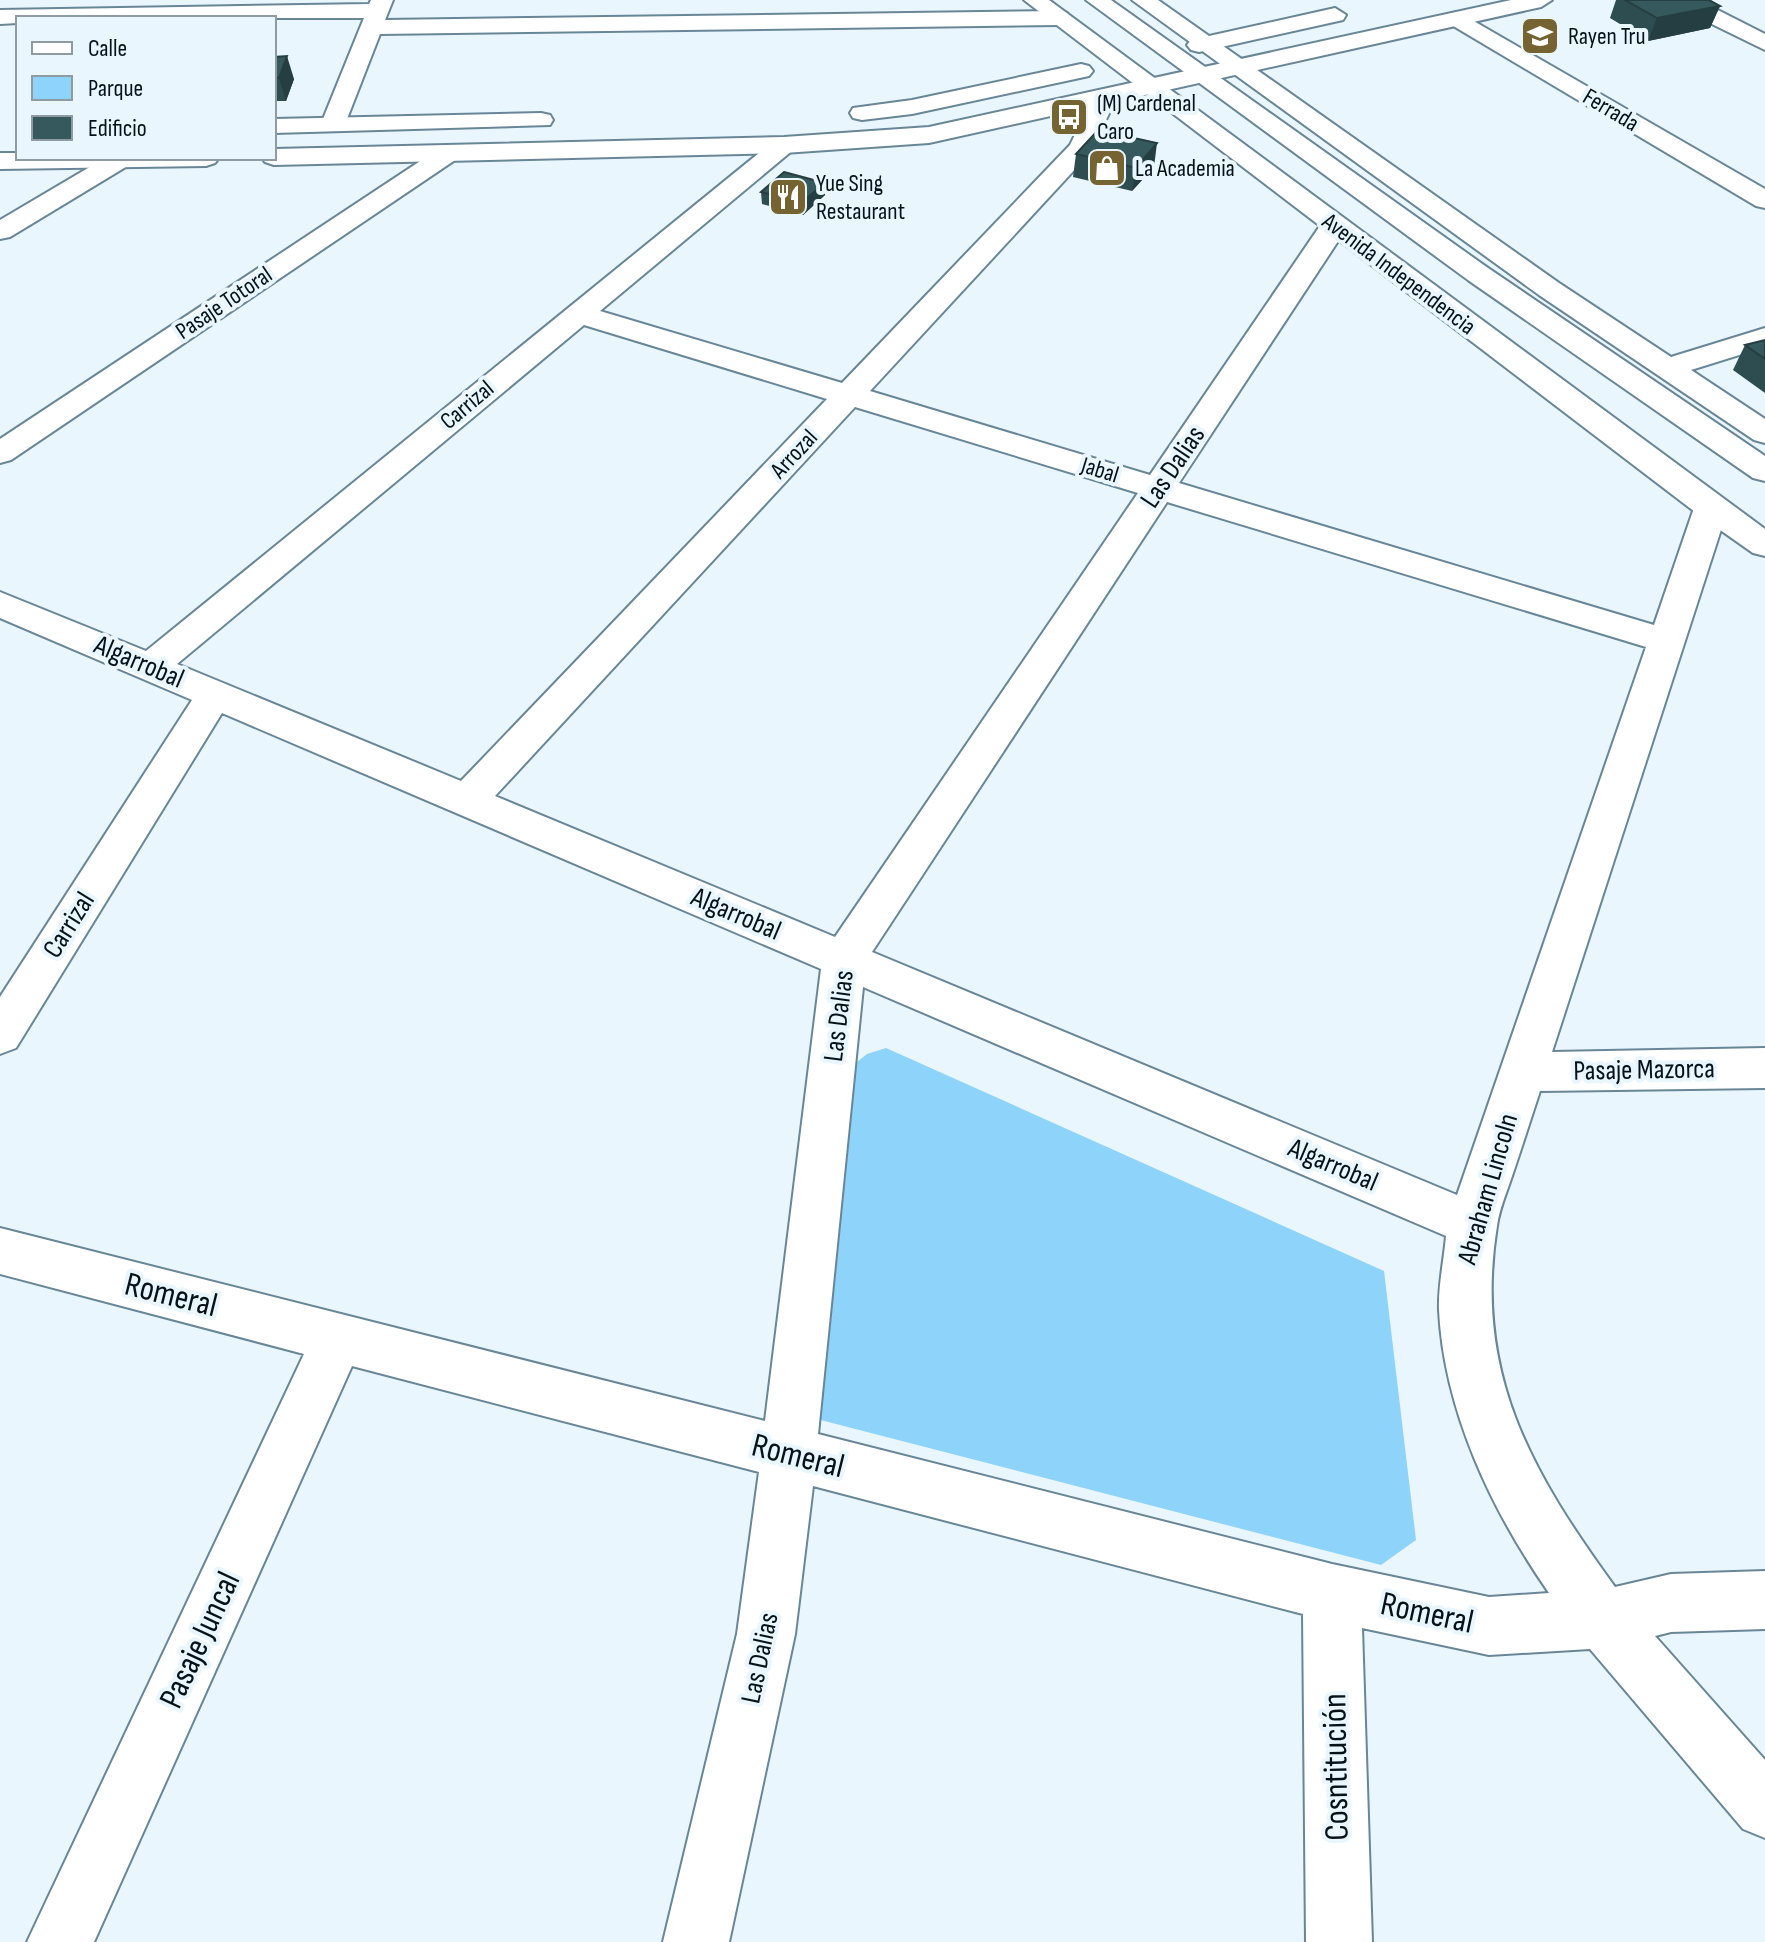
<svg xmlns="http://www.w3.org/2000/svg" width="1765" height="1942" font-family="'Sofia Sans Condensed',sans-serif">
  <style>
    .green { fill: #8ed3fa }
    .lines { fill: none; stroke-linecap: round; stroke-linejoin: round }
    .street-casing { stroke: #698697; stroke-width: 4 }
    .secondary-casing { stroke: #698697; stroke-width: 4 }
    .primary-casing { stroke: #698697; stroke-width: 4 }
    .street { fill: #fff; fill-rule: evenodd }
    .secondary { fill: #fff; fill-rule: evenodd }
    .primary { fill: #fff; fill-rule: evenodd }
    .wall { fill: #2e4d50 }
    .shaded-wall { fill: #253e41 }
    .building { fill: #35595d; stroke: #253e41; stroke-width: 2 }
    .labels { text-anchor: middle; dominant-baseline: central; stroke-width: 8; stroke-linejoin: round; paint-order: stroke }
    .far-poi-label { font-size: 24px; fill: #071218; stroke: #e9f6fe; text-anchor: start }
    .far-street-label { font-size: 24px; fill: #071218; stroke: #e9f6fe }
    .street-label { font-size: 28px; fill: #071218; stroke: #e9f6fe }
    .near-street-label { font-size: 34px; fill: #071218; stroke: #e9f6fe }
  </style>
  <rect width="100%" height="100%" fill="#e9f6fe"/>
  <polygon class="green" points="886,1048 1384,1271 1416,1540 1381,1565 809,1417 852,1066 867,1054"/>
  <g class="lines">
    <g class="street-casing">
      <g id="street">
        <polygon points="371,0 393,0 385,20 1059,11 1067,13 1070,18 1067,23 1059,25 380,34 345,124 342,129 324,129 321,124 364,18 18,18 18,23 0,24 0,10 369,4"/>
        <polygon points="1132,0 1158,0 1559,283 1671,357 1765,328 1765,347 1691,370 1765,419 1765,443 1754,440 1539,295"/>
        <polygon points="1670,0 1698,0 1765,34 1765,50 1673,5"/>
        <polygon points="1458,12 1765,189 1765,208 1756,206 1450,24 1447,19 1450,14"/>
        <path d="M 1105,90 L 1114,92 L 1117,97 L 1090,153 L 870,391 L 1150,475 L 1324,220 L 1344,220 L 1348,226 L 1179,483 L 1654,625 L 1694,508 L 1699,501 L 1711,498 L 1723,501 L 1728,508 L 1552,1052 L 1765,1048 L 1765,1088 L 1540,1091 C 1530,1121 1521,1150 1511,1179 C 1506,1194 1499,1210 1497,1226 C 1473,1373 1532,1473 1615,1587 L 1671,1574 L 1765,1571 L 1765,1629 L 1671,1632 L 1655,1636 L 1765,1760 L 1765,1838 L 1743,1829 L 1590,1649 L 1489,1655 L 1362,1628 L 1372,1942 L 1306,1942 L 1303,1614 L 813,1486 L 795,1634 L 729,1942 L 663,1942 L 737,1634 L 759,1472 L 352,1366 L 94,1942 L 27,1942 L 304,1354 L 0,1274 L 0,1228 L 765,1421 L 821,969 L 222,713 L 16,1048 L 0,1054 L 0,997 L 192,700 L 0,618 L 0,592 L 146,651 L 775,140 L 793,140 L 797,145 L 793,150 L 600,311 L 842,383 L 1070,145 L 1093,97 L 1096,92 ZM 584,325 L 827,399 L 461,781 L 177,664 ZM 855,407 L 1138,493 L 835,937 L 495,796 ZM 1167,502 L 1646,647 L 1457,1195 L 872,952 ZM 863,987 L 1446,1236 C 1444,1260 1438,1286 1439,1310 C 1444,1411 1492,1511 1549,1593 L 1489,1597 L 1332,1564 L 818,1434 Z"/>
        <polygon points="449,145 458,148 462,153 458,158 11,460 0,463 0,439 440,148"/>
        <polygon points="105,158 133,160 129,165 10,237 0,239 0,220"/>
      </g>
    </g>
    <g class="secondary-casing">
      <g id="secondary">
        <polygon points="1511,0 1552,0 1541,7 929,143 784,153 274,165 265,162 262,158 274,158 274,149 784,137 929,127"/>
        <polygon points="1335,8 1346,15 1343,20 1199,52 1191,50 1187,45 1191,40"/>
        <polygon points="1081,64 1089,66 1093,71 1089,76 912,114 862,120 853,118 850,113 853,108 912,100"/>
        <polygon points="541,113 550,115 553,120 550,125 274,133 274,119"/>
        <polygon points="0,153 18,153 18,158 219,158 215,163 206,166 0,169"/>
      </g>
    </g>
    <g class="primary-casing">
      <g id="primary">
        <polygon points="1024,0 1049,0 1765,529 1765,556 1753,553 1699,515"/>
        <polygon points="1086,0 1111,0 1488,268 1765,456 1765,481 1753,478 1468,280"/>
      </g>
    </g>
    <use href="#street" class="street"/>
    <use href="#secondary" class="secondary"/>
    <use href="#primary" class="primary"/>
  </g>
  <g class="wall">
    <polygon points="1616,0 1709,0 1720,6 1710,28 1648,41 1610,18"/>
    <polygon points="274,57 294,79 286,101 274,101"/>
    <polygon points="1076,154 1154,167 1132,191 1073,177"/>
    <polygon points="825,183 825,195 803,215 762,204 761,192"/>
    <polygon points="1765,340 1765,393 1733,370 1745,345"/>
  </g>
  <g class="shaded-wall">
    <polygon points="1720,6 1710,28 1648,41 1657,18"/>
    <polygon points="287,56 294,79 286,101 279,78"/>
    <polygon points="1157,143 1154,167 1132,191 1136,168"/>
    <polygon points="825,183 825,195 803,215 802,202"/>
  </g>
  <g class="building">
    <polygon points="1625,0 1709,0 1720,6 1657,18"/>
    <polygon points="287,56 279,78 274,78 274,57"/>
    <polygon points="1098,130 1157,143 1136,168 1076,154"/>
    <polygon points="784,172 825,183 802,202 761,192"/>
    <polygon points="1765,340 1765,359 1745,345"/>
  </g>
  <defs>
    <g id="school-square" transform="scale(2)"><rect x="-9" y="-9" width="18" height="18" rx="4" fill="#756331" stroke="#e9f6fe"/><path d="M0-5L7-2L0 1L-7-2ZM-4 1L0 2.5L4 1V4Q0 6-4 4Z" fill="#fff"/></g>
    <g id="bus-square" transform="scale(2)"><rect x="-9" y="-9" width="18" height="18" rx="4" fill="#756331" stroke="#e9f6fe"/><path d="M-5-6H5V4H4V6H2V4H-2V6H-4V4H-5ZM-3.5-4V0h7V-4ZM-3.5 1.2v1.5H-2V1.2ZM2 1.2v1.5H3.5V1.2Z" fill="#fff"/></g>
    <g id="shop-square" transform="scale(2)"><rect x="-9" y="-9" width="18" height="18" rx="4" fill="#756331" stroke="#e9f6fe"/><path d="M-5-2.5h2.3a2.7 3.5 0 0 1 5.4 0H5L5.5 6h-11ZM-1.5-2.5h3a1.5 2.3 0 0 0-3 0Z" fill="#fff"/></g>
    <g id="restaurant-square" transform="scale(2)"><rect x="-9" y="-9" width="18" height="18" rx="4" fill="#756331" stroke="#e9f6fe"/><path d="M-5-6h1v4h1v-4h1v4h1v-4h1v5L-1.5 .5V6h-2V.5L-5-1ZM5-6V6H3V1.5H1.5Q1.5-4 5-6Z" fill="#fff"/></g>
  </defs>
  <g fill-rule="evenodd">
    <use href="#school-square" x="1540" y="36"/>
    <use href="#bus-square" x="1069" y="117"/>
    <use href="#shop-square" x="1107" y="168"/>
    <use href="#restaurant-square" x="788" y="197"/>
  </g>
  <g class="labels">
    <g class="far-poi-label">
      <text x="1568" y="36">Rayen Tru</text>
      <text x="1097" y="103">(M) Cardenal<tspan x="1097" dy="28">Caro</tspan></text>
      <text x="1135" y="168">La Academia</text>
      <text x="816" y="183">Yue Sing<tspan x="816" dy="28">Restaurant</tspan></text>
    </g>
    <g class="far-street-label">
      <text transform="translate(1611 110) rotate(31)">Ferrada</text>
      <text transform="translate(1399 274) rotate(37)">Avenida Independencia</text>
      <text transform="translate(224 303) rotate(-34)">Pasaje Totoral</text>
      <text transform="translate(467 405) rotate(-40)">Carrizal</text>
      <text transform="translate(794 454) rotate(-47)">Arrozal</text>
      <text transform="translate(1100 470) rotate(17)">Jabal</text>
    </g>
    <g class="street-label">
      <text transform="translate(1173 467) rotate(-56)">Las Dalias</text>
      <text transform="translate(139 662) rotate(23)">Algarrobal</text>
      <text transform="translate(736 914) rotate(23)">Algarrobal</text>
      <text transform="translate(69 925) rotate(-58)">Carrizal</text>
      <text transform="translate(839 1016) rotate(-83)">Las Dalias</text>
      <text transform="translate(1644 1070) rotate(-1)">Pasaje Mazorca</text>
      <text transform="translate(1333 1165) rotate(23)">Algarrobal</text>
      <text transform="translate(1488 1189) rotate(-74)">Abraham Lincoln</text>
      <text transform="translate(760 1658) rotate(-78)">Las Dalias</text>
    </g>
    <g class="near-street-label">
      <text transform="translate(171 1295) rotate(14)">Romeral</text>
      <text transform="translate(798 1456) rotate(14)">Romeral</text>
      <text transform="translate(1427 1613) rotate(12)">Romeral</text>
      <text transform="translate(200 1640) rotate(-65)">Pasaje Juncal</text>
      <text transform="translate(1336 1767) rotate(-91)">Cosntitución</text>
    </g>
  </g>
  <rect x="16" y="16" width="260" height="144" fill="#e9f6fe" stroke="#8f9ba2" stroke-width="2"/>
  <rect x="32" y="42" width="40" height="12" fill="#ffffff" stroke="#8f9ba2" stroke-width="2"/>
  <text x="88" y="56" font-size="24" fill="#071218">Calle</text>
  <rect x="32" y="76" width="40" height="24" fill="#8ed3fa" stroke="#8f9ba2" stroke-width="2"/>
  <text x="88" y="96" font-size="24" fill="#071218">Parque</text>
  <rect x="32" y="116" width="40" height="24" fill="#35595d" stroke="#8f9ba2" stroke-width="2"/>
  <text x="88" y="136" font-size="24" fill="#071218">Edificio</text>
</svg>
